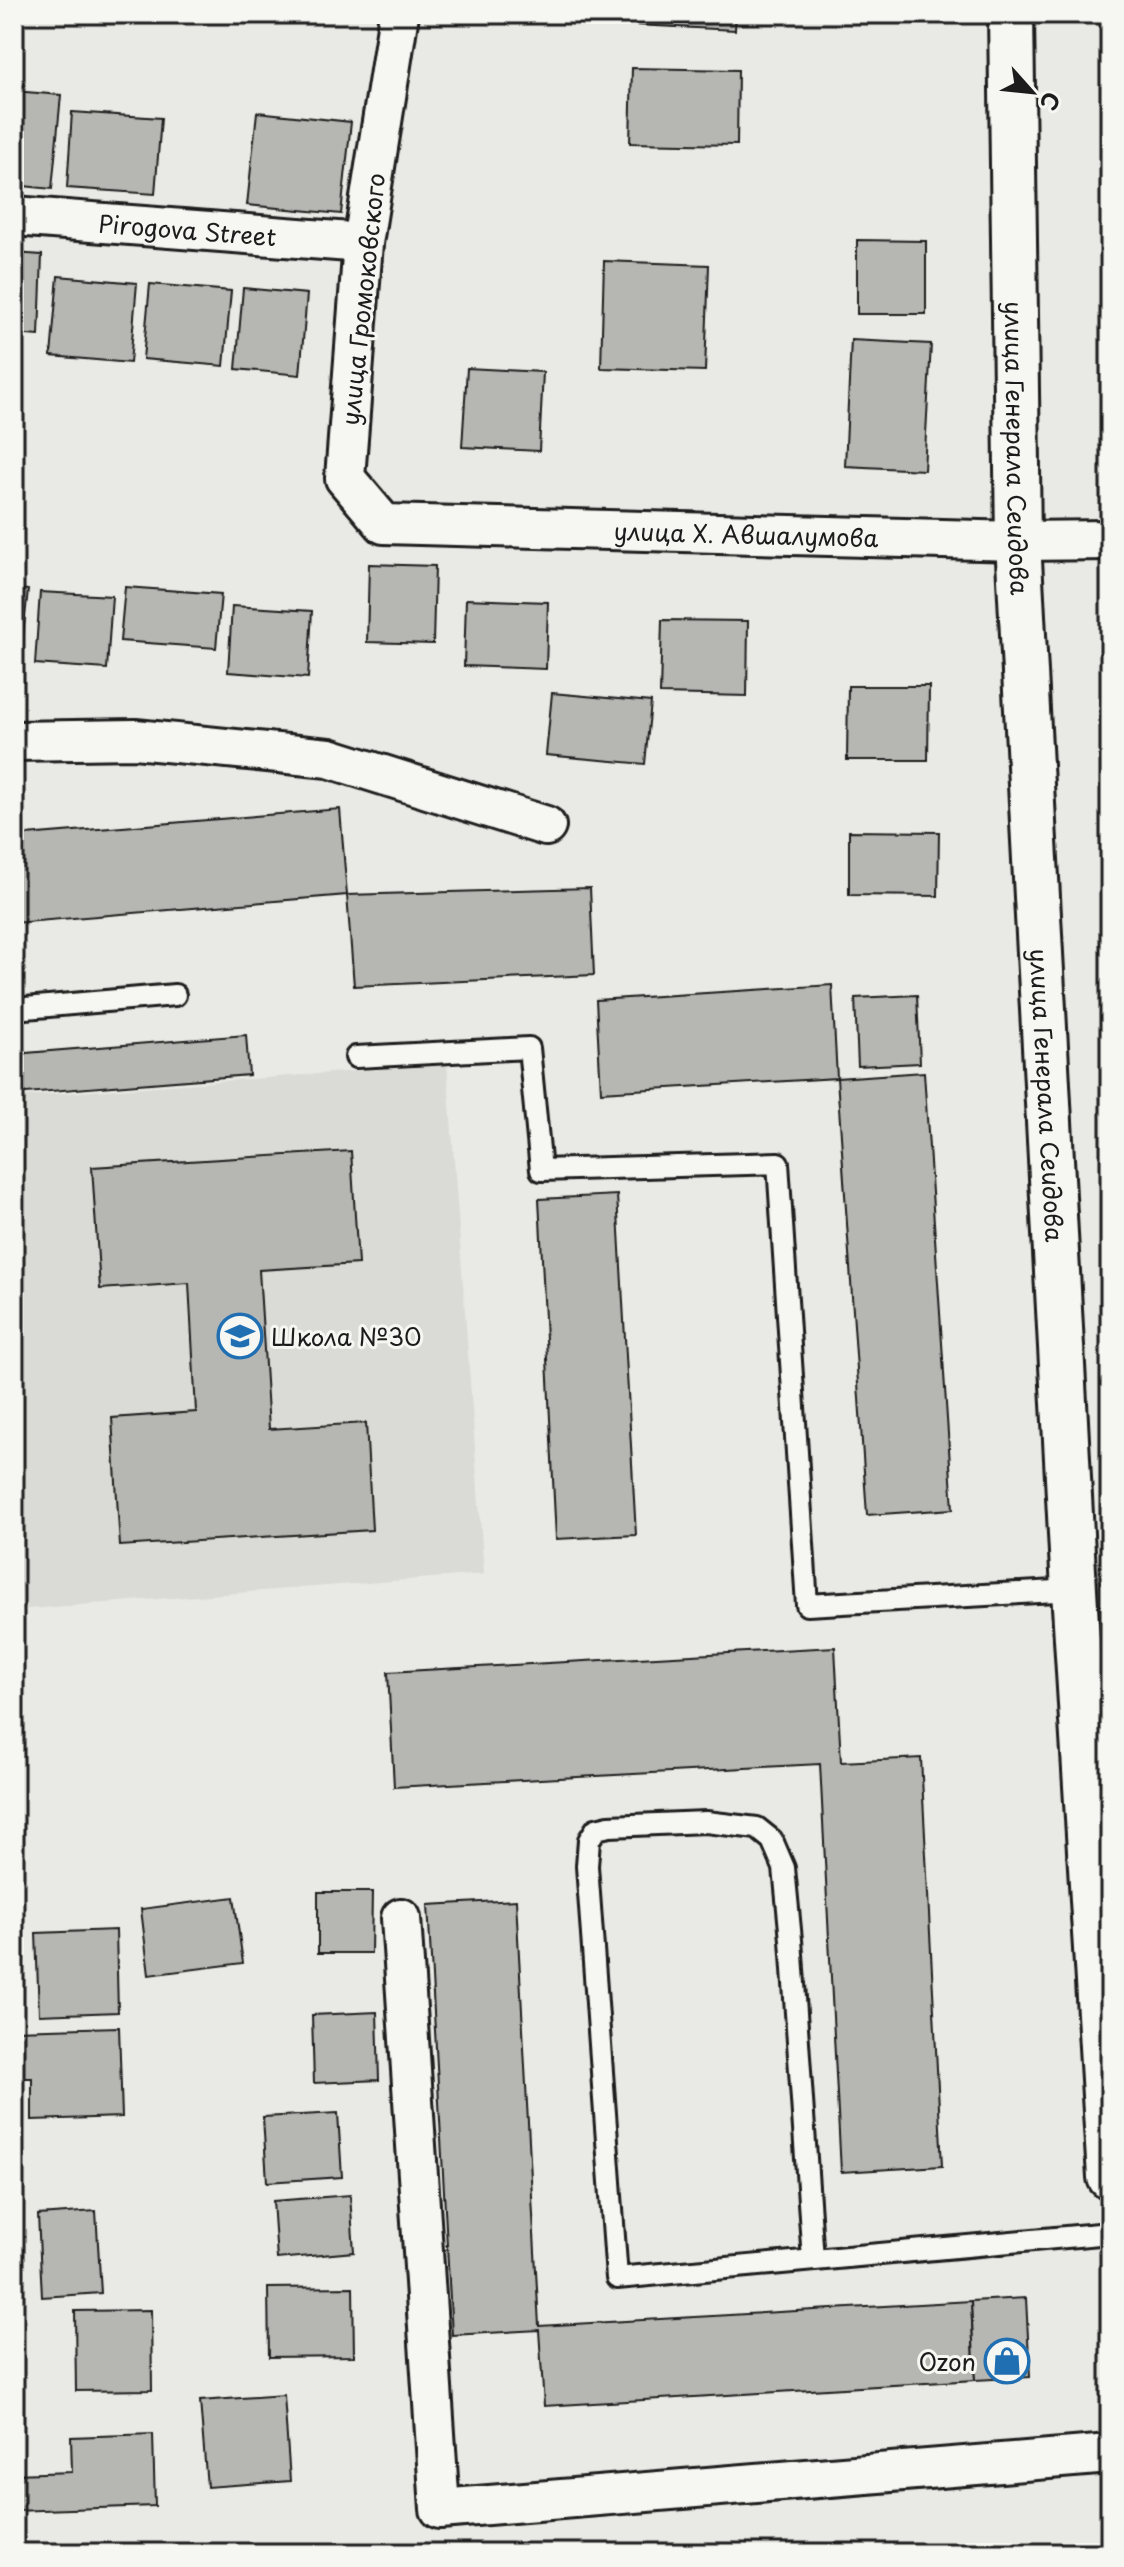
<svg xmlns="http://www.w3.org/2000/svg" width="1124" height="2567" font-family="'Playpen Sans',sans-serif">
  <style>
    .built { fill: #dadad6 }
    .building { fill: #b6b6b3; stroke: #1c1c1c; stroke-width: 2 }
    .lines { fill: none; stroke-linecap: round; stroke-linejoin: round }
    .service-casing { stroke: #1c1c1c; stroke-width: 26 }
    .minor-casing { stroke: #1c1c1c; stroke-width: 44 }
    .tertiary-casing { stroke: #1c1c1c; stroke-width: 50 }
    .service { stroke: #f6f6f2; stroke-width: 20 }
    .minor { stroke: #f6f6f2; stroke-width: 38 }
    .tertiary { stroke: #f6f6f2; stroke-width: 44 }
    .labels { text-anchor: middle; dominant-baseline: central; stroke-width: 6; stroke-linejoin: round; paint-order: stroke }
    .street-label { font-size: 24px; fill: #1c1c1c; stroke: #f6f6f2 }
    .poi-label { font-size: 24px; fill: #1c1c1c; stroke: #f6f6f2; text-anchor: start }
  </style>
  <rect width="100%" height="100%" fill="#e9e9e5"/>
  <filter id="ink" filterUnits="userSpaceOnUse"><feTurbulence type="fractalNoise" baseFrequency=".0125" numOctaves="2"/><feDisplacementMap in="SourceGraphic" scale="16" xChannelSelector="R" yChannelSelector="G"/><feConvolveMatrix kernelMatrix="1 2 1 2 8 2 1 2 1" color-interpolation-filters="sRGB"/></filter>
  <g filter="url(#ink)">
    <polygon class="built" points="447,1064 484,1574 14,1610 14,1097"/>
    <g class="building">
      <polygon points="637,14 736,14 735,30 636,25"/>
      <polygon points="632,68 738,70 737,145 630,143"/>
      <polygon points="14,91 61,95 52,189 14,185"/>
      <polygon points="72,112 161,118 155,194 67,188"/>
      <polygon points="257,112 351,122 341,214 247,205"/>
      <polygon points="857,240 926,241 926,314 857,314"/>
      <polygon points="14,253 42,255 39,336 14,334"/>
      <polygon points="604,261 709,265 705,371 601,368"/>
      <polygon points="58,276 137,283 130,363 51,356"/>
      <polygon points="150,284 231,291 224,366 143,359"/>
      <polygon points="243,288 307,294 300,375 236,369"/>
      <polygon points="851,340 931,344 924,470 845,466"/>
      <polygon points="467,368 543,372 539,451 462,447"/>
      <polygon points="369,564 435,566 433,644 367,642"/>
      <polygon points="125,587 221,594 216,648 120,641"/>
      <polygon points="14,588 28,590 19,671 14,670"/>
      <polygon points="40,592 112,596 107,669 35,664"/>
      <polygon points="466,599 548,602 546,669 464,666"/>
      <polygon points="232,606 312,611 308,678 228,672"/>
      <polygon points="662,620 748,621 747,696 660,694"/>
      <polygon points="848,686 929,686 928,760 847,760"/>
      <polygon points="552,693 651,702 645,764 546,755"/>
      <polygon points="340,809 347,895 14,923 14,836"/>
      <polygon points="849,831 939,832 938,896 849,895"/>
      <polygon points="590,888 594,975 354,986 347,895"/>
      <polygon points="832,985 837,1078 601,1092 596,1000"/>
      <polygon points="917,995 920,1063 858,1066 855,998"/>
      <polygon points="246,1035 249,1075 14,1094 14,1054"/>
      <polygon points="924,1072 953,1509 867,1515 837,1078"/>
      <polygon points="14,1112 19,1178 14,1178"/>
      <polygon points="351,1151 358,1264 259,1270 269,1429 366,1423 372,1530 120,1546 112,1418 196,1412 189,1283 100,1289 92,1167"/>
      <polygon points="617,1195 636,1535 556,1539 539,1199"/>
      <polygon points="835,1647 841,1762 921,1758 942,2166 841,2172 820,1764 394,1787 388,1672"/>
      <polygon points="318,1892 372,1892 371,1953 318,1953"/>
      <polygon points="234,1897 243,1963 149,1975 141,1909"/>
      <polygon points="516,1900 539,2326 971,2301 975,2380 544,2406 539,2330 452,2335 428,1905"/>
      <polygon points="116,1930 118,2012 39,2015 36,1933"/>
      <polygon points="377,2012 379,2080 314,2083 312,2015"/>
      <polygon points="119,2027 122,2117 32,2120 32,2078 14,2078 14,2030"/>
      <polygon points="338,2113 342,2177 267,2182 263,2117"/>
      <polygon points="350,2195 354,2252 277,2259 273,2201"/>
      <polygon points="96,2211 101,2293 42,2297 38,2215"/>
      <polygon points="353,2287 354,2356 269,2357 268,2288"/>
      <polygon points="1026,2298 1030,2377 975,2380 971,2301"/>
      <polygon points="151,2310 152,2390 76,2391 75,2311"/>
      <polygon points="284,2395 290,2481 207,2487 200,2401"/>
      <polygon points="153,2434 155,2506 14,2511 14,2474 72,2472 71,2437"/>
    </g>
    <g class="lines">
      <g class="service-casing">
        <g id="service">
          <polyline points="14,1009 175,995"/>
          <polyline points="356,1057 529,1048 541,1170 778,1163 807,1605 1074,1590"/>
          <polyline points="813,2260 791,1940 784,1868 772,1840 757,1828 706,1822 609,1826 596,1829 589,1840 587,1866 617,2278 1110,2233"/>
        </g>
      </g>
      <g class="minor-casing">
        <g id="minor">
          <path id="s1" d="M 399,14 L 363,243 L 345,478 L 384,524 L 1018,541 L 1110,540"/>
          <path id="s2" d="M 14,216 L 363,243"/>
          <polyline points="14,741 135,739 329,758 546,826"/>
          <polyline points="401,1918 440,2509 1110,2454"/>
        </g>
      </g>
      <g class="tertiary-casing">
        <g id="tertiary">
          <path id="s3" d="M 1011,14 L 1018,541 L 1074,1590 L 1110,2177"/>
        </g>
      </g>
      <use href="#service" class="service"/>
      <use href="#minor" class="minor"/>
      <use href="#tertiary" class="tertiary"/>
    </g>
  </g>
  <defs>
    <g id="school-ring" transform="scale(2.3)"><circle r="9.5" fill="#f6f6f2" stroke="#1f6fb2" stroke-width="1.5"/><path d="M0-5L7-2L0 1L-7-2ZM-4 1L0 2.5L4 1V4Q0 6-4 4Z" fill="#1f6fb2"/></g>
    <g id="shop-ring" transform="scale(2.3)"><circle r="9.5" fill="#f6f6f2" stroke="#1f6fb2" stroke-width="1.5"/><path d="M-5-2.5h2.3a2.7 3.5 0 0 1 5.4 0H5L5.5 6h-11ZM-1.5-2.5h3a1.5 2.3 0 0 0-3 0Z" fill="#1f6fb2"/></g>
  </defs>
  <g fill-rule="evenodd">
    <use href="#school-ring" x="240" y="1336"/>
    <use href="#shop-ring" x="1007" y="2361"/>
  </g>
  <g class="labels">
    <g class="street-label">
      <text stroke="none"><textPath href="#s2" startOffset="174">Pirogova Street</textPath></text>
      <text transform="translate(362 299) rotate(-84)">улица Громоковского</text>
      <text stroke="none"><textPath href="#s3" startOffset="434">улица Генерала Сеидова</textPath></text>
      <text stroke="none"><textPath href="#s1" startOffset="890">улица Х. Авшалумова</textPath></text>
      <text stroke="none"><textPath href="#s3" startOffset="1082">улица Генерала Сеидова</textPath></text>
    </g>
    <g class="poi-label">
      <text x="271" y="1336">Школа №30</text>
      <text x="976" y="2361" text-anchor="end">Ozon</text>
    </g>
  </g>
  <rect width="1124" height="2567" fill="none" stroke="#f6f6f2" stroke-width="48"/>
  <rect x="24" y="24" width="1076" height="2519" fill="none" stroke="#1c1c1c" stroke-width="3" filter="url(#ink)"/>
  <g transform="translate(1032 92) rotate(117)" stroke="#f6f6f2" stroke-width="6" paint-order="stroke">
  <path d="M0-6L14 30L0 20L-14 30Z" fill="#1c1c1c"/>
  <text y="-12" font-size="22" font-weight="bold" text-anchor="middle" fill="#1c1c1c">С</text>
  </g>
</svg>
